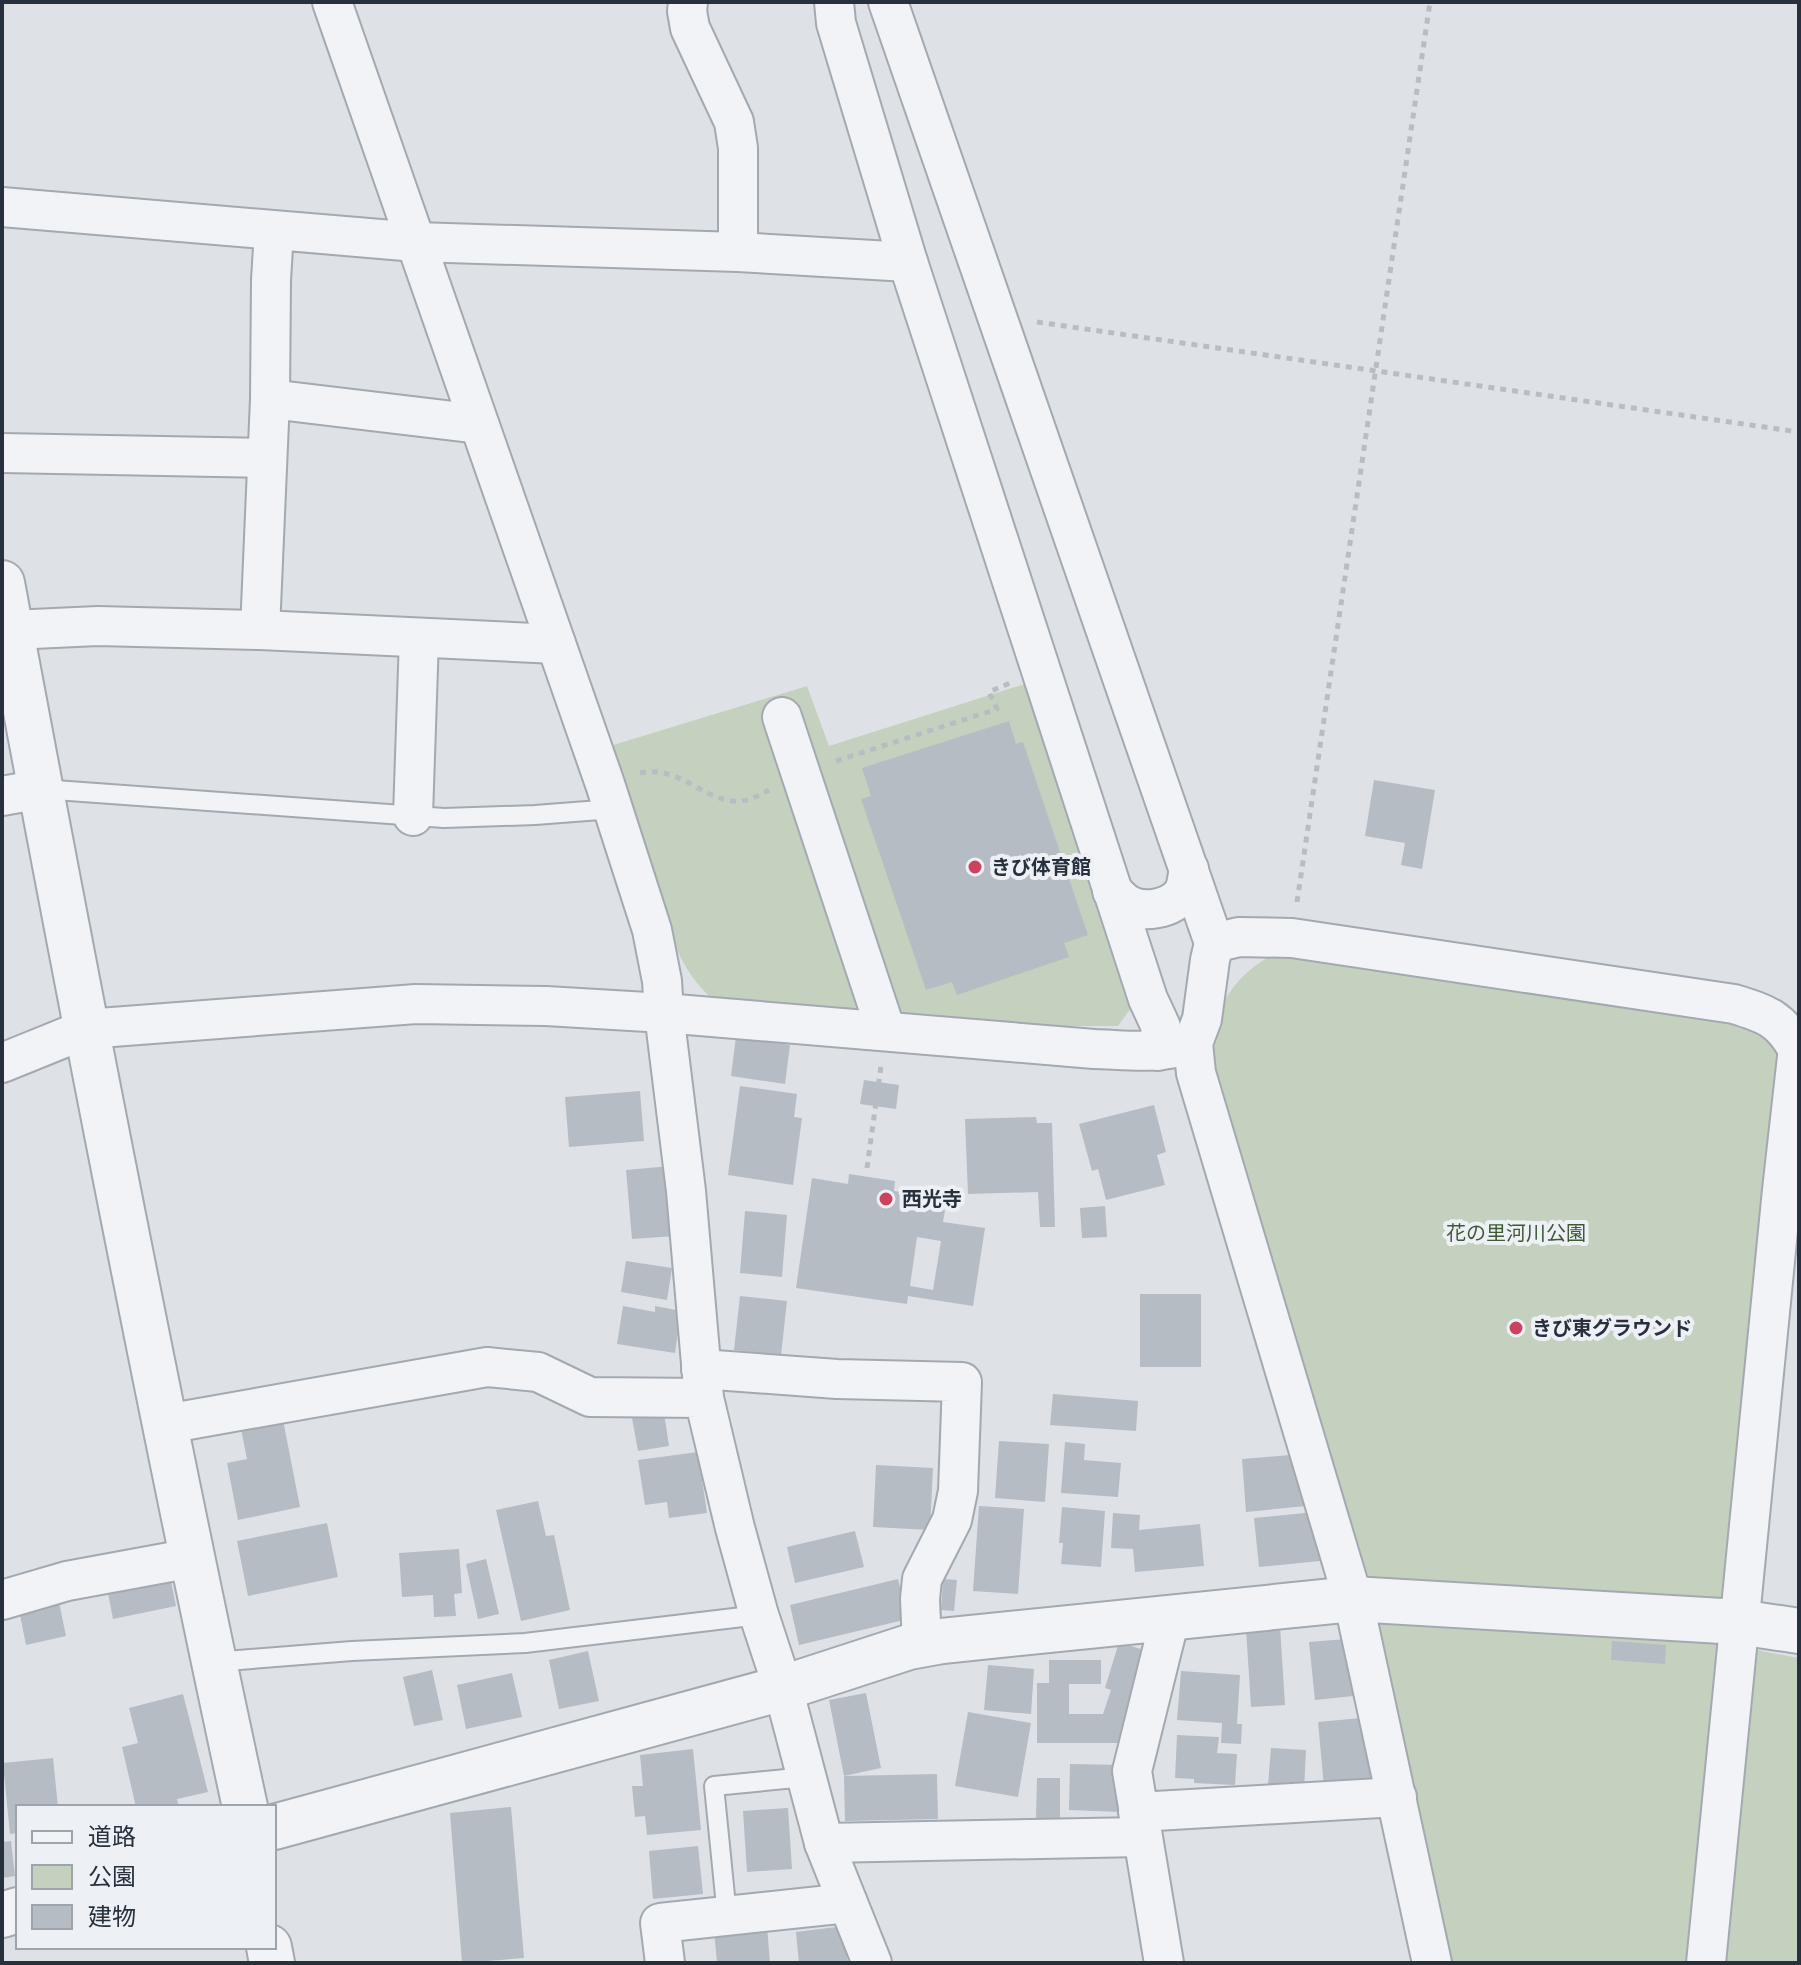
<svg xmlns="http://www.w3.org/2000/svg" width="1801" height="1965" font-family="'Public Sans','Noto Sans JP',sans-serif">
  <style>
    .green { fill: #c5d1bf }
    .building { fill: #b5bcc4; fill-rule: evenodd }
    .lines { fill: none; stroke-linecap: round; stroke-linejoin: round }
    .service-casing { stroke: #a3a9b1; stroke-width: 22 }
    .minor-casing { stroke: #a3a9b1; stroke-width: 42 }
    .tertiary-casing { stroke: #a3a9b1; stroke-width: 48 }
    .path { stroke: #b8bdc2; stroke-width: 5; stroke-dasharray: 6 6; stroke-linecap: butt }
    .service { stroke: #f1f3f6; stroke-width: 18 }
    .minor { stroke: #f1f3f6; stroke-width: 38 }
    .tertiary { stroke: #f1f3f6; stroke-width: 44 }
    .poi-dot { fill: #cc435f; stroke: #edf1f5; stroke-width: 3 }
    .labels { text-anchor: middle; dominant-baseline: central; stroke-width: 8; stroke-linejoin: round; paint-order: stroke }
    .poi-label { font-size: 20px; font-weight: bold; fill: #27313e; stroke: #edf1f5; text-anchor: start }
    .park-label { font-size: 20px; fill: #3e5a35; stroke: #edf1f5 }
  </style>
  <rect width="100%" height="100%" fill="#dee2e7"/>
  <g class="green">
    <path d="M 1031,682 L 1139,997 L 1118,1026 L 1036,1026 L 712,999 C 696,984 686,969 677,950 L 610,746 L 807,686 L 829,746 Z"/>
    <path d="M 1285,949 L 1753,1026 C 1766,1038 1776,1047 1782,1064 L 1725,1644 L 1799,1658 L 1799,1963 L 1444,1963 L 1207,1061 C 1210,1048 1211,1034 1215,1022 C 1228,986 1250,964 1285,949 Z"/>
  </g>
  <g class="building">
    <polygon points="1009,721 1016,744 1023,742 1088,935 1064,943 1069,957 957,995 952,982 926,990 861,799 871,796 862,768"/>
    <polygon points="1374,780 1435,790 1422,869 1401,865 1405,843 1365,836"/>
    <polygon points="736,1037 790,1045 785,1084 731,1076"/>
    <polygon points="864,1080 899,1085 896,1109 860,1104"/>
    <polygon points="740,1086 797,1094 794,1117 802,1118 793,1185 728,1175"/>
    <polygon points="640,1091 644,1141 569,1147 565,1097"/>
    <polygon points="1154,1105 1166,1152 1157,1155 1165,1185 1106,1200 1098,1169 1092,1171 1079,1124"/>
    <polygon points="1036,1117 1037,1123 1052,1123 1055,1227 1040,1227 1038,1192 968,1194 965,1119"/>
    <polygon points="670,1166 676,1236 632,1239 626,1170"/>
    <path d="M 849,1174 L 895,1181 L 894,1191 L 923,1195 L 922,1206 L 945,1210 L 943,1222 L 985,1228 L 973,1306 L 908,1296 L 907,1304 L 796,1288 L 812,1178 L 848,1184 ZM 917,1237 L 941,1241 L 933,1290 L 910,1286 Z"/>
    <polygon points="1105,1206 1107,1237 1082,1238 1080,1208"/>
    <polygon points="745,1211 787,1215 782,1277 740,1273"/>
    <polygon points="626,1261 672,1268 667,1300 621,1292"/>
    <rect x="1140" y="1294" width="61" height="73"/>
    <polygon points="740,1296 787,1301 781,1355 734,1350"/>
    <polygon points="623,1306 655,1312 655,1306 681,1311 675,1353 617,1344"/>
    <polygon points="1053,1394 1138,1401 1136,1431 1050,1425"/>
    <polygon points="664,1413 669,1446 638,1451 632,1418"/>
    <polygon points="283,1420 300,1507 238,1520 227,1463 247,1459 241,1429"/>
    <polygon points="999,1441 1049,1444 1045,1502 995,1498"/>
    <polygon points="1065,1442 1085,1444 1084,1460 1121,1463 1118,1497 1061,1493"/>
    <polygon points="698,1452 707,1513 669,1518 667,1502 645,1505 638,1460"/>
    <polygon points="1301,1454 1306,1506 1246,1512 1242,1459"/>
    <polygon points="876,1465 933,1468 930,1530 873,1527"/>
    <polygon points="538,1501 546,1536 554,1535 570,1610 521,1621 496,1510"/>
    <polygon points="979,1506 1024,1509 1018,1594 973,1591"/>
    <polygon points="1062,1507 1105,1511 1101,1567 1061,1564 1063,1543 1059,1543"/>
    <polygon points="1315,1512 1320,1561 1259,1567 1254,1518"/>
    <polygon points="1113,1513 1140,1515 1139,1530 1200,1524 1204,1566 1135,1572 1133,1549 1111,1548"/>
    <polygon points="327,1523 338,1577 248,1596 237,1541"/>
    <polygon points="855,1531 864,1567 795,1583 787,1547"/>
    <polygon points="459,1549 462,1593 454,1594 456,1616 434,1617 433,1595 402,1597 399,1553"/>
    <polygon points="486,1559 499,1614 478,1619 466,1564"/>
    <polygon points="898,1579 908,1619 799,1645 790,1605"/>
    <polygon points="943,1579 957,1580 954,1611 941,1610"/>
    <polygon points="171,1581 176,1606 113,1619 108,1593"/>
    <polygon points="59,1602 66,1636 26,1645 19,1610"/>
    <polygon points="1280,1626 1285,1705 1251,1707 1246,1628"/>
    <polygon points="1358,1638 1363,1695 1315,1700 1309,1642"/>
    <polygon points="1612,1641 1666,1645 1665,1664 1611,1660"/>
    <polygon points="1119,1642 1153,1653 1131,1743 1037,1743 1037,1683 1049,1683 1049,1660 1101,1660 1101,1684 1069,1684 1069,1714 1103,1714 1111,1690 1105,1688"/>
    <polygon points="588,1651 599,1701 559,1709 549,1660"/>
    <polygon points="988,1665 1034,1669 1031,1714 984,1710"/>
    <polygon points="432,1670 443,1720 414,1726 403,1677"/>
    <polygon points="1181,1671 1240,1675 1237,1724 1242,1724 1241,1744 1221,1743 1222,1723 1177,1720"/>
    <polygon points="512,1673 522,1717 466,1729 457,1685"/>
    <polygon points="866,1693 881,1768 844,1776 829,1700"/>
    <polygon points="183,1694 208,1792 177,1799 179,1807 136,1807 122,1747 138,1743 129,1708"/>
    <polygon points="968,1712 1031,1723 1018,1797 955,1786"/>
    <polygon points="1372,1717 1378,1782 1324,1787 1318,1722"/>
    <polygon points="1177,1735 1219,1737 1217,1753 1237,1754 1235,1785 1194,1783 1194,1779 1175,1778"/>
    <polygon points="1271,1748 1306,1750 1304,1789 1268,1786"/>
    <polygon points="693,1749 701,1830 647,1835 645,1816 635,1817 632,1786 643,1786 640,1755"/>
    <polygon points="53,1758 58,1807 18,1807 18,1833 10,1834 3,1763"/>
    <polygon points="1070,1764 1122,1765 1121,1812 1069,1810"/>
    <polygon points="937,1774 938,1819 845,1821 844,1776"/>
    <polygon points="1037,1778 1060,1778 1060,1818 1036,1818"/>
    <polygon points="511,1807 524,1958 462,1963 450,1813"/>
    <polygon points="788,1808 792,1869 747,1872 743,1811"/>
    <polygon points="11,1841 15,1876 2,1878 2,1842"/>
    <polygon points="698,1846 703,1894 653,1899 649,1851"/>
    <polygon points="767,1926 770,1963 717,1963 714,1931"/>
    <polygon points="844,1926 848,1963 799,1963 796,1932"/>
  </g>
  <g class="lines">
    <g class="service-casing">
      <g id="service">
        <polyline points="41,789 444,818 535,815 613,809"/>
        <polyline points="214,1662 352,1651 525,1643 759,1615"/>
        <polyline points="727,1916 714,1786 806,1777"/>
      </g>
    </g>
    <g class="minor-casing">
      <g id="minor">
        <polyline points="332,2 605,784 652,930 662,981 664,1013 686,1191 704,1398"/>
        <polyline points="688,2 687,11 690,28 734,122 738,148 738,252"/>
        <polyline points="834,2 836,23 908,262 1148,999 1161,1027 1158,1051"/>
        <polyline points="888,2 1214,943"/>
        <polyline points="2,207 416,242 738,252 908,262"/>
        <polyline points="270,399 479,424"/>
        <polyline points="2,453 266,458"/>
        <polyline points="11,630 98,626 260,630 556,644"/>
        <polyline points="260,630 270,399 271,280 274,231"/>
        <polyline points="782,717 886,1031"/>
        <polyline points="2,796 41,789"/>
        <polyline points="413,816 419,638"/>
        <path d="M 1112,891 C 1117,895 1122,901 1127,904 C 1143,914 1171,909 1182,894 C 1187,887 1187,877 1189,869"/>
        <path d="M 2,1063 L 86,1029 L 416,1004 L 546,1006 L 664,1013 L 1094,1049 C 1128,1050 1160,1055 1193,1043"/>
        <polyline points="701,1369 837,1379 962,1382 958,1491 952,1520 922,1579 920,1599 922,1645"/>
        <polyline points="166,1424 487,1367 538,1372 590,1397 704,1398 735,1528 759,1615 783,1688 824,1843 872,1963"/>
        <polyline points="2,1600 67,1581 192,1558"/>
        <polyline points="1138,1812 1397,1797"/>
        <polyline points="824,1843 1142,1837"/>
        <polyline points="665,1963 660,1923 848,1903"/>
        <polyline points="1164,1963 1132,1771 1170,1618"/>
        <path d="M 1432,1963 L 1353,1599 L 1196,1073 L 1193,1043 L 1202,1019 L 1210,960 L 1214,943 L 1239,937 L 1292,938 L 1734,1004 C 1767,1014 1781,1019 1798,1050"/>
        <polyline points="1706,1963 1782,1190 1799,1039"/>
      </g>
    </g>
    <g class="tertiary-casing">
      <g id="tertiary">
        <path d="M 2,583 C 78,992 157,1400 245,1807"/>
        <polyline points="274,1827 783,1688 909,1647 942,1641 1353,1599 1739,1622 1799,1631"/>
        <polyline points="2,1915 18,1910"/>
        <polyline points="269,1947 272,1963"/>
      </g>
    </g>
    <g class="path">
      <polyline points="1037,322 1799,432"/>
      <polyline points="836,761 997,709 989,692 1010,683"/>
      <path d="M 640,773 C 680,764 706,804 740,801 C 751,800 760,795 769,790"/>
      <polyline points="1297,902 1430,2"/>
      <polyline points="867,1168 881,1066"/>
    </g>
    <use href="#service" class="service"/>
    <use href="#minor" class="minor"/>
    <use href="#tertiary" class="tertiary"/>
  </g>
  <g class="poi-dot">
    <circle cx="975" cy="867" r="8"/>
    <circle cx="886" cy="1199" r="8"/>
    <circle cx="1516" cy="1328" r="8"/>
  </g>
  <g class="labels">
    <g class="poi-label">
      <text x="991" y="867">きび体育館</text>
      <text x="902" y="1199">西光寺</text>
      <text x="1532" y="1328">きび東グラウンド</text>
    </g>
    <g class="park-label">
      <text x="1516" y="1233">花の里河川公園</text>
    </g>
  </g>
  <rect width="1801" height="1965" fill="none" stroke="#27313e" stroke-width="8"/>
  <rect x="16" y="1805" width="260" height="144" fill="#edf1f5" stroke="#9ea4ac" stroke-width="2"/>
  <rect x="32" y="1831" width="40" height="12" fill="#f1f3f6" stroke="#9ea4ac" stroke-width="2"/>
  <text x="88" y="1845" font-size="24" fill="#27313e">道路</text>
  <rect x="32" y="1865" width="40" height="24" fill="#c5d1bf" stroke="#9ea4ac" stroke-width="2"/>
  <text x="88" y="1885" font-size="24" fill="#27313e">公園</text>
  <rect x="32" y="1905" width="40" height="24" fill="#b5bcc4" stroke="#9ea4ac" stroke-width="2"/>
  <text x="88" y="1925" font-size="24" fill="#27313e">建物</text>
</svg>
